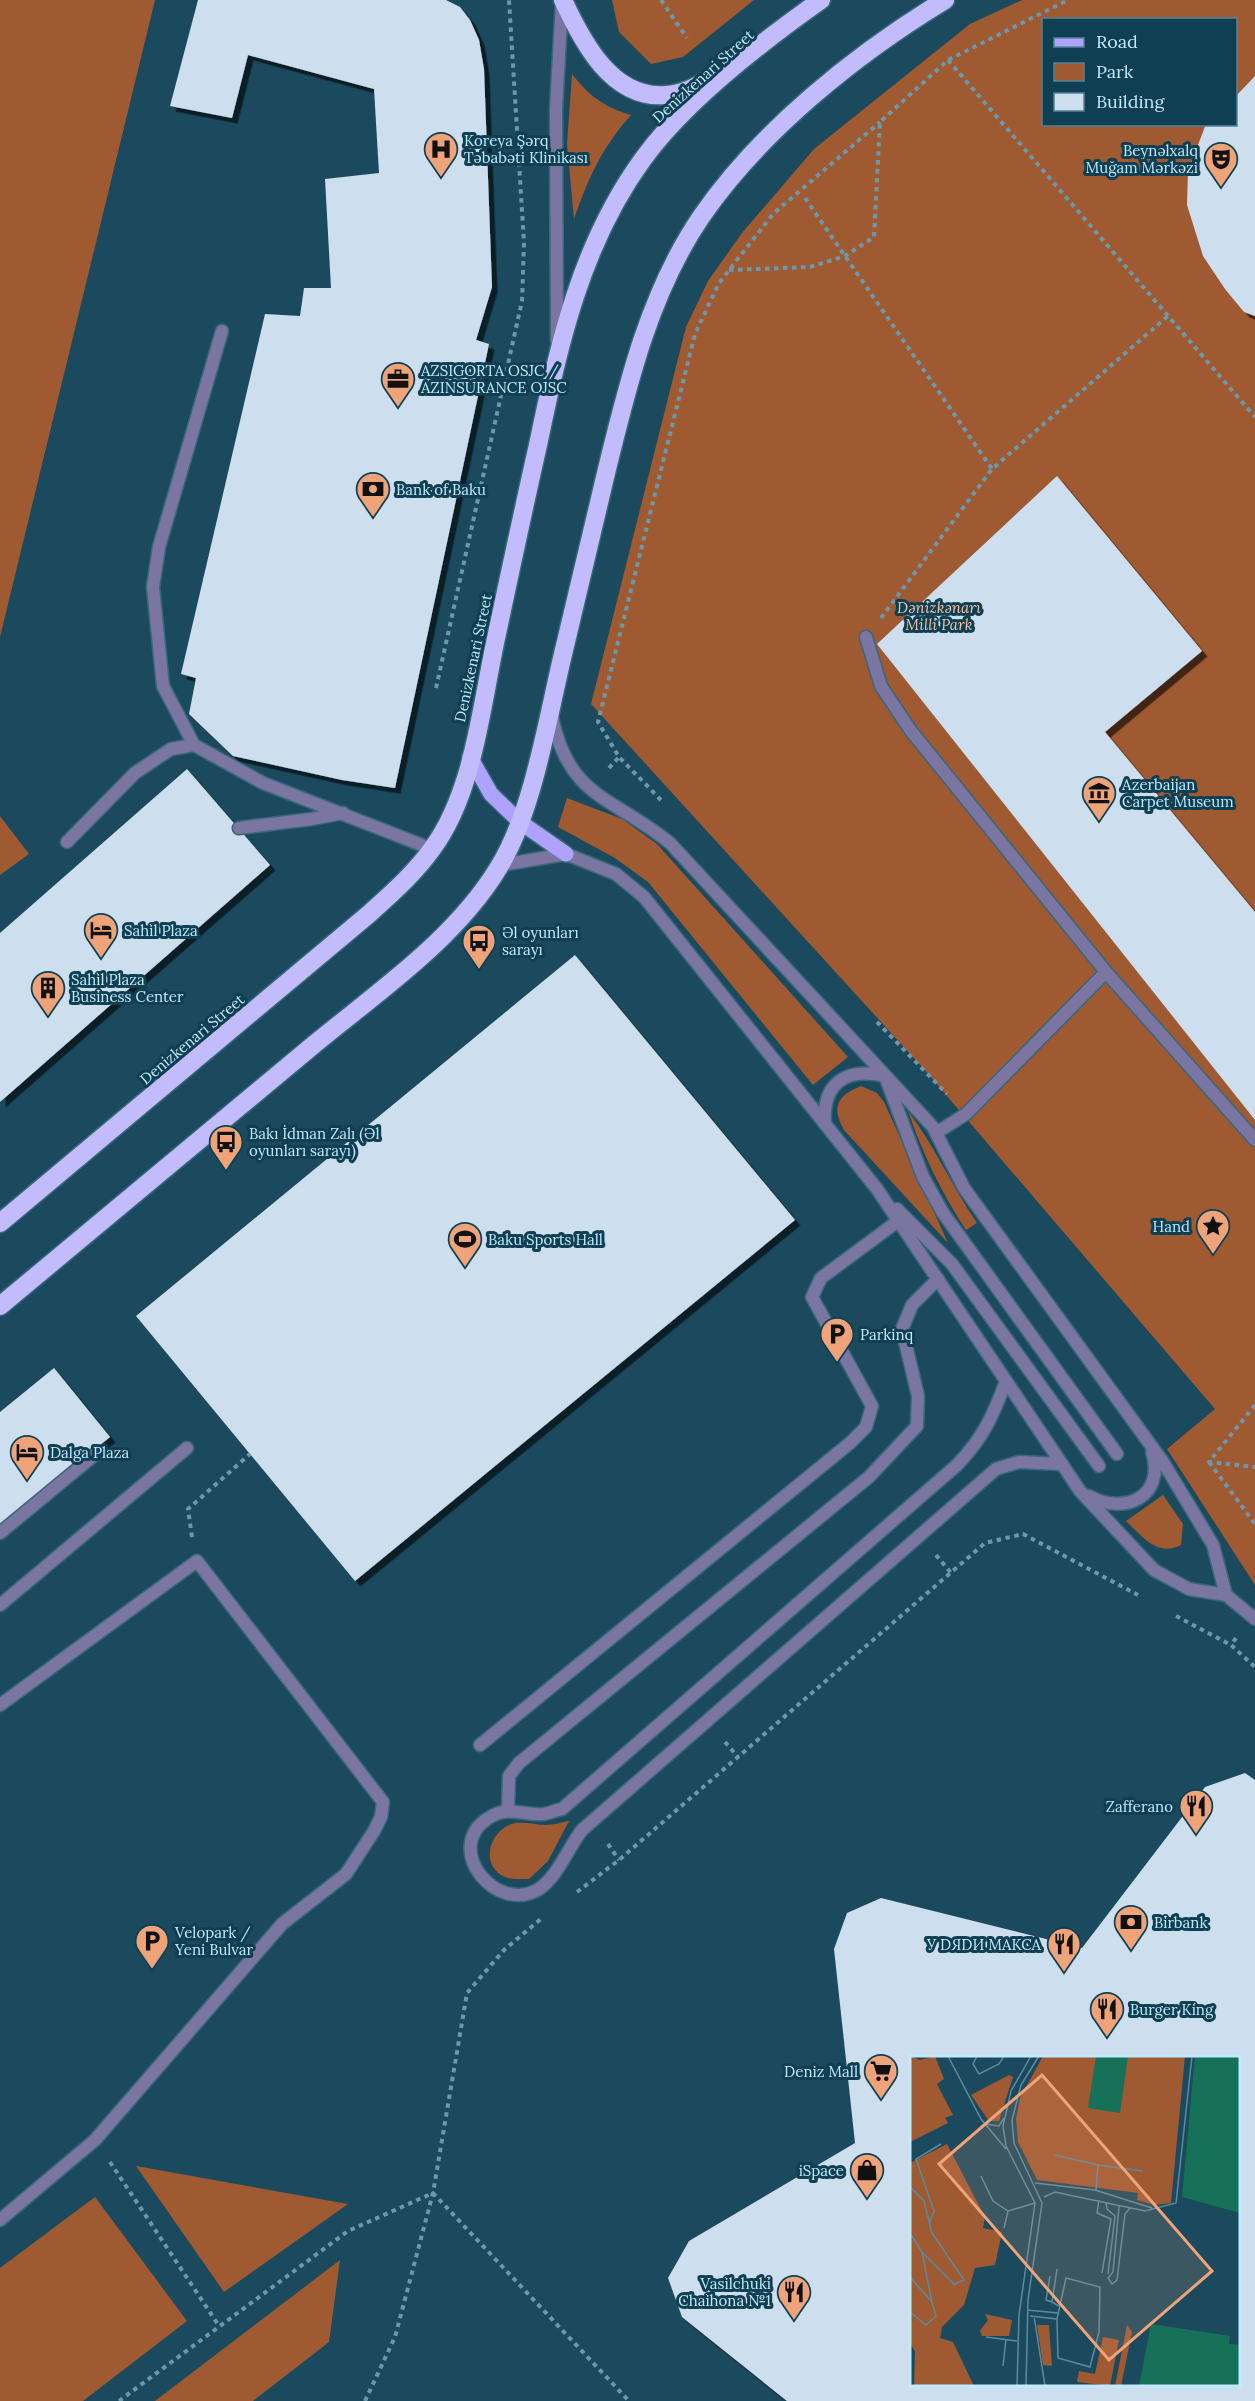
<svg xmlns="http://www.w3.org/2000/svg" width="1255" height="2401" font-family="Lora,serif">
  <style>
    .green { fill: #9f5a32; fill-rule: evenodd }
    .building { fill: #cddeef; fill-rule: evenodd; filter: url(#shadow) }
    .lines { fill: none; stroke-linecap: round; stroke-linejoin: round }
    .lane-casing { stroke: #39677b; stroke-width: 15 }
    .street-casing { stroke: #39677b; stroke-width: 15 }
    .primary-casing { stroke: #39677b; stroke-width: 18 }
    .highway-casing { stroke: #39677b; stroke-width: 21 }
    .path { stroke: #6c98ac; stroke-width: 4; stroke-dasharray: 4.5 4.5; stroke-linecap: butt }
    .lane { stroke: #7a75a1; stroke-width: 12 }
    .street { stroke: #7a75a1; stroke-width: 12 }
    .primary { stroke: #afa2fc; stroke-width: 15 }
    .highway { stroke: #c3bcfc; stroke-width: 18 }
    .labels { text-anchor: middle; dominant-baseline: central; stroke-width: 6; stroke-linejoin: round; paint-order: stroke }
    .street-label { font-size: 15px; fill: #c1eafe; stroke: #0e3f53 }
    .poi-label { font-size: 15px; fill: #c1eafe; stroke: #0e3f53; text-anchor: start }
    .park-label { font-size: 15px; font-style: italic; fill: #f8c3a6; stroke: #0e3f53 }
    .inset-road { fill: none; stroke: #5d8a9e; stroke-width: 1.5 }
    .view { fill: #efa378; fill-opacity: 0.15; stroke: #efa378; stroke-width: 3 }
    .inset-edge { fill: none; stroke: #c1eafe; stroke-width: 3 }
  </style>
  <defs>
    <filter id="shadow"><feDropShadow dx="5.5" dy="5.5" stdDeviation="0" flood-color="#0009"/></filter>
  </defs>
  <rect width="100%" height="100%" fill="#1b4a5e"/>
  <g class="green">
    <polygon points="0,0 155,0 0,637"/>
    <polygon points="612,0 754,0 683,57 651,64 619,32"/>
    <path d="M 1022,0 L 1255,0 L 1255,1585 L 1167,1449 L 1215,1409 L 923,1068 L 591,704 L 686,327 L 708,281 L 742,233 L 814,149 L 970,24 ZM 1044,20 L 1236,20 L 1236,124 L 1044,124 Z"/>
    <path d="M 572,74 C 589,96 604,107 631,115 C 601,149 589,177 574,219 L 567,144 Z"/>
    <polygon points="567,798 622,819 657,844 848,1057 813,1085 648,882 615,858 558,827"/>
    <polygon points="0,816 29,854 0,875"/>
    <path d="M 861,1086 L 877,1093 L 884,1102 L 948,1243 L 844,1130 C 831,1107 837,1096 861,1086 Z"/>
    <path d="M 908,1111 C 935,1146 952,1187 977,1223 L 966,1230 C 941,1192 923,1154 908,1111 Z"/>
    <path d="M 1163,1495 L 1183,1524 L 1181,1545 C 1157,1557 1143,1537 1126,1521 Z"/>
    <path d="M 569,1821 L 548,1861 L 529,1879 C 519,1879 509,1880 501,1875 C 481,1861 490,1834 509,1825 C 519,1820 535,1825 546,1825 C 554,1825 562,1822 569,1821 Z"/>
    <polygon points="136,2166 348,2204 224,2292"/>
    <polygon points="95,2197 187,2321 83,2401 0,2401 0,2268"/>
    <polygon points="340,2260 329,2342 253,2401 155,2401"/>
  </g>
  <g class="building">
    <polygon points="198,0 446,0 460,7 470,20 479,40 484,69 492,287 476,340 489,344 395,788 342,780 233,756 189,714 196,678 181,674 265,314 300,316 304,288 331,288 325,179 379,173 374,89 248,55 232,118 170,106"/>
    <polygon points="1255,76 1255,316 1244,312 1225,289 1203,256 1187,205 1188,171 1206,124 1236,124 1236,96"/>
    <polygon points="1057,476 1202,651 1105,732 1255,912 1255,1120 877,644"/>
    <polygon points="187,769 270,865 0,1102 0,933"/>
    <polygon points="575,955 795,1220 355,1581 136,1316"/>
    <polygon points="54,1368 110,1437 0,1526 0,1412"/>
    <path d="M 1245,1773 L 1255,1780 L 1255,2401 L 787,2401 L 682,2317 L 668,2278 L 689,2241 L 855,2143 L 834,1949 L 847,1913 L 881,1898 L 1082,1948 L 1205,1787 ZM 912,2058 L 1238,2058 L 1238,2384 L 912,2384 Z"/>
  </g>
  <g class="lines">
    <g class="lane-casing">
      <g id="lane">
        <polyline points="866,637 881,686 911,731 1106,972"/>
        <path d="M 552,717 C 569,799 614,797 670,843 L 933,1127 L 964,1188 L 1163,1462 L 1213,1545 L 1226,1595"/>
        <polyline points="194,745 163,686 153,587 159,547 222,331"/>
        <polyline points="239,828 312,819 343,813"/>
        <polyline points="67,842 135,773 171,749 194,745 263,783 432,849"/>
        <polyline points="501,865 566,854 616,874 644,897 877,1189 1080,1491 1154,1570 1189,1589 1226,1595 1255,1619"/>
        <path d="M 825,1124 C 822,1082 847,1067 885,1076 L 923,1177 L 943,1213 L 1117,1454"/>
        <polyline points="936,1133 966,1114 1106,972 1255,1140"/>
        <polyline points="897,1209 952,1264 1099,1466"/>
        <path d="M 1006,1381 C 993,1416 983,1438 957,1465 L 562,1809 C 556,1810 550,1813 544,1814 C 521,1816 509,1804 487,1819 C 443,1849 496,1915 539,1889 C 558,1876 568,1848 582,1830 L 996,1469 L 1019,1462 L 1062,1464"/>
        <path d="M 1089,1496 C 1125,1516 1166,1496 1152,1452"/>
        <polyline points="0,1533 98,1452"/>
        <polyline points="0,1605 187,1448"/>
        <polyline points="0,1705 197,1561 383,1802 381,1817 374,1831 346,1874 282,1924 95,2140 0,2220"/>
        <polyline points="480,1745 850,1443 866,1427 872,1406 812,1297 821,1278 898,1221"/>
        <polyline points="508,1809 509,1776 519,1763 869,1477 917,1426 918,1396 902,1329 912,1305 938,1279"/>
      </g>
    </g>
    <g class="street-casing">
      <polyline id="street" points="557,341 556,109 562,1"/>
    </g>
    <g class="primary-casing">
      <polyline id="primary" points="470,757 491,794 520,822 566,854"/>
    </g>
    <g class="highway-casing">
      <g id="highway">
        <path d="M 563,0 C 582,41 612,100 666,95 C 684,94 699,85 714,77"/>
        <path d="M 0,1223 L 369,914 C 391,894 414,874 432,849 C 473,794 481,709 495,643 C 509,577 523,511 538,445 C 559,344 581,244 643,159 C 685,101 763,41 821,0"/>
        <path d="M 0,1306 C 104,1220 208,1134 311,1047 C 376,993 455,940 499,867 C 534,810 548,715 564,650 C 579,589 593,529 607,469 C 628,383 650,292 701,217 C 760,131 856,54 945,0"/>
      </g>
    </g>
    <g class="path">
      <polyline points="661,0 687,38"/>
      <polyline points="948,60 1255,417"/>
      <polyline points="805,198 992,469"/>
      <polyline points="729,270 810,267 845,256 874,237 880,122 948,60 1068,0"/>
      <polyline points="881,618 992,469 1168,316"/>
      <polyline points="436,688 522,301 524,243 509,0"/>
      <polyline points="609,768 619,757"/>
      <polyline points="661,800 619,757 598,722 695,334 719,283 773,214 880,122"/>
      <polyline points="877,1022 947,1094"/>
      <polyline points="1255,1405 1209,1462 1255,1467"/>
      <polyline points="1209,1462 1255,1524"/>
      <polyline points="192,1537 188,1509 250,1454"/>
      <polyline points="936,1555 951,1573"/>
      <polyline points="1176,1616 1231,1645"/>
      <polyline points="1236,1638 1231,1645 1255,1667"/>
      <polyline points="725,1742 738,1757"/>
      <polyline points="608,1844 619,1860"/>
      <polyline points="577,1892 619,1860 985,1543 1023,1534 1138,1595"/>
      <polyline points="110,2162 219,2326"/>
      <polyline points="119,2401 348,2231 433,2193 629,2401"/>
      <polyline points="365,2401 395,2337 433,2193 467,1993 504,1950 542,1918"/>
    </g>
    <use href="#lane" class="lane"/>
    <use href="#street" class="street"/>
    <use href="#primary" class="primary"/>
    <use href="#highway" class="highway"/>
  </g>
  <defs>
    <g id="hospital-pin" transform="scale(1.725)"><path d="M0 17L-7.5 6A9.5 9.5 0 1 1 7.5 6Z" fill="#efa378" stroke="#0e3f53"/><path d="M-5-5h3v3.5h4V-5h3V5h-3V1.5h-4V5h-3Z" fill="#111"/></g>
    <g id="theatre-pin" transform="scale(1.725)"><path d="M0 17L-7.5 6A9.5 9.5 0 1 1 7.5 6Z" fill="#efa378" stroke="#0e3f53"/><path d="M-5-5.5Q0-4 5-5.5V0Q5 5 0 6Q-5 5-5 0ZM-3.3-2.5H-1v1.5H-3.3ZM1-2.5H3.3v1.5H1ZM-2.8 1Q0 5.5 2.8 1Z" fill="#111"/></g>
    <g id="office-pin" transform="scale(1.725)"><path d="M0 17L-7.5 6A9.5 9.5 0 1 1 7.5 6Z" fill="#efa378" stroke="#0e3f53"/><path d="M-6-3h4V-5.5h4V-3h4V5H-6ZM-1-4.5V-3h2v-1.5ZM-6 0V1H6V0Z" fill="#111"/></g>
    <g id="bank-pin" transform="scale(1.725)"><path d="M0 17L-7.5 6A9.5 9.5 0 1 1 7.5 6Z" fill="#efa378" stroke="#0e3f53"/><path d="M-6-4H6V4H-6ZM0-2.3a2.3 2.3 0 1 0 0 4.6a2.3 2.3 0 1 0 0-4.6Z" fill="#111"/></g>
    <g id="museum-pin" transform="scale(1.725)"><path d="M0 17L-7.5 6A9.5 9.5 0 1 1 7.5 6Z" fill="#efa378" stroke="#0e3f53"/><path d="M0-6L6-3V-2H-6V-3ZM-5-1h2V3h-2ZM-1-1h2V3h-2ZM3-1h2V3H3ZM-6 4H6V6H-6Z" fill="#111"/></g>
    <g id="hotel-pin" transform="scale(1.725)"><path d="M0 17L-7.5 6A9.5 9.5 0 1 1 7.5 6Z" fill="#efa378" stroke="#0e3f53"/><path d="M-6-4.5h1.5V1H6V5H4.5V3h-9V5H-6ZM-4 0a1.8 1.8 0 1 1 3.6 0ZM.5 0V-2.5h3Q6-2.5 6 0Z" fill="#111"/></g>
    <g id="bus-pin" transform="scale(1.725)"><path d="M0 17L-7.5 6A9.5 9.5 0 1 1 7.5 6Z" fill="#efa378" stroke="#0e3f53"/><path d="M-5-6H5V4H4V6H2V4H-2V6H-4V4H-5ZM-3.5-4V0h7V-4ZM-3.5 1.2v1.5H-2V1.2ZM2 1.2v1.5H3.5V1.2Z" fill="#111"/></g>
    <g id="building-pin" transform="scale(1.725)"><path d="M0 17L-7.5 6A9.5 9.5 0 1 1 7.5 6Z" fill="#efa378" stroke="#0e3f53"/><path d="M-4-6H4V6H1V3H-1V6H-4ZM-2.5-4.3h1.7v1.8h-1.7ZM.8-4.3h1.7v1.8H.8ZM-2.5-1h1.7V.8h-1.7ZM.8-1h1.7V.8H.8Z" fill="#111"/></g>
    <g id="sight-pin" transform="scale(1.725)"><path d="M0 17L-7.5 6A9.5 9.5 0 1 1 7.5 6Z" fill="#efa378" stroke="#0e3f53"/><path d="M0-6L1.8-2.2L6-1.7L2.9 1.2L3.7 5.4L0 3.3L-3.7 5.4L-2.9 1.2L-6-1.7L-1.8-2.2Z" fill="#111"/></g>
    <g id="stadium-pin" transform="scale(1.725)"><path d="M0 17L-7.5 6A9.5 9.5 0 1 1 7.5 6Z" fill="#efa378" stroke="#0e3f53"/><path d="M0-5a6.5 5 0 1 0 0 10a6.5 5 0 1 0 0-10ZM-3.5-1.8h7v3.6h-7Z" fill="#111"/></g>
    <g id="parking-pin" transform="scale(1.725)"><path d="M0 17L-7.5 6A9.5 9.5 0 1 1 7.5 6Z" fill="#efa378" stroke="#0e3f53"/><path d="M-3.5-5.5H1a3.5 3.5 0 0 1 0 7H-1V5.5H-3.5ZM-1-3.4V-.6H.8a1.4 1.4 0 0 0 0-2.8Z" fill="#111"/></g>
    <g id="restaurant-pin" transform="scale(1.725)"><path d="M0 17L-7.5 6A9.5 9.5 0 1 1 7.5 6Z" fill="#efa378" stroke="#0e3f53"/><path d="M-5-6h1v4h1v-4h1v4h1v-4h1v5L-1.5 .5V6h-2V.5L-5-1ZM5-6V6H3V1.5H1.5Q1.5-4 5-6Z" fill="#111"/></g>
    <g id="supermarket-pin" transform="scale(1.725)"><path d="M0 17L-7.5 6A9.5 9.5 0 1 1 7.5 6Z" fill="#efa378" stroke="#0e3f53"/><path d="M-6-5.5h2.5l.6 2H6L4.5 2H-2.5L-4.4-4H-6ZM-1.5 3.2a1.3 1.3 0 1 0 .1 0ZM3 3.2a1.3 1.3 0 1 0 .1 0Z" fill="#111"/></g>
    <g id="shop-pin" transform="scale(1.725)"><path d="M0 17L-7.5 6A9.5 9.5 0 1 1 7.5 6Z" fill="#efa378" stroke="#0e3f53"/><path d="M-5-2.5h2.3a2.7 3.5 0 0 1 5.4 0H5L5.5 6h-11ZM-1.5-2.5h3a1.5 2.3 0 0 0-3 0Z" fill="#111"/></g>
  </defs>
  <g fill-rule="evenodd">
    <use href="#hospital-pin" x="441" y="149"/>
    <use href="#theatre-pin" x="1221" y="159"/>
    <use href="#office-pin" x="398" y="379"/>
    <use href="#bank-pin" x="373" y="489"/>
    <use href="#museum-pin" x="1099" y="793"/>
    <use href="#hotel-pin" x="101" y="930"/>
    <use href="#bus-pin" x="479" y="941"/>
    <use href="#building-pin" x="48" y="988"/>
    <use href="#bus-pin" x="226" y="1142"/>
    <use href="#sight-pin" x="1213" y="1226"/>
    <use href="#stadium-pin" x="465" y="1239"/>
    <use href="#parking-pin" x="837" y="1334"/>
    <use href="#hotel-pin" x="27" y="1452"/>
    <use href="#restaurant-pin" x="1196" y="1806"/>
    <use href="#bank-pin" x="1131" y="1922"/>
    <use href="#parking-pin" x="152" y="1941"/>
    <use href="#restaurant-pin" x="1064" y="1944"/>
    <use href="#restaurant-pin" x="1107" y="2009"/>
    <use href="#supermarket-pin" x="881" y="2071"/>
    <use href="#shop-pin" x="867" y="2170"/>
    <use href="#restaurant-pin" x="794" y="2292"/>
  </g>
  <g class="labels">
    <g class="street-label">
      <text transform="translate(703 76) rotate(-42)">Denizkenari Street</text>
      <text transform="translate(473 658) rotate(-78)">Denizkenari Street</text>
      <text transform="translate(192 1039) rotate(-40)">Denizkenari Street</text>
    </g>
    <g class="poi-label">
      <text x="464" y="140">Koreya Şərq<tspan x="464" dy="17">Təbabəti Klinikası</tspan></text>
      <text x="1198" y="150" text-anchor="end">Beynəlxalq<tspan x="1198" dy="17">Muğam Mərkəzi</tspan></text>
      <text x="421" y="370">AZSIGORTA OSJC /<tspan x="421" dy="17">AZINSURANCE OJSC</tspan></text>
      <text x="396" y="489">Bank of Baku</text>
      <text x="1122" y="784">Azerbaijan<tspan x="1122" dy="17">Carpet Museum</tspan></text>
      <text x="124" y="930">Sahil Plaza</text>
      <text x="502" y="932">Əl oyunları<tspan x="502" dy="17">sarayı</tspan></text>
      <text x="71" y="979">Sahil Plaza<tspan x="71" dy="17">Business Center</tspan></text>
      <text x="249" y="1133">Bakı İdman Zalı (Əl<tspan x="249" dy="17">oyunları sarayı)</tspan></text>
      <text x="1190" y="1226" text-anchor="end">Hand</text>
      <text x="488" y="1239">Baku Sports Hall</text>
      <text x="860" y="1334">Parkinq</text>
      <text x="50" y="1452">Dalga Plaza</text>
      <text x="1173" y="1806" text-anchor="end">Zafferano</text>
      <text x="1154" y="1922">Birbank</text>
      <text x="175" y="1932">Velopark /<tspan x="175" dy="17">Yeni Bulvar</tspan></text>
      <text x="1041" y="1944" text-anchor="end">У DЯDИ МАКСА</text>
      <text x="1130" y="2009">Burger King</text>
      <text x="858" y="2071" text-anchor="end">Deniz Mall</text>
      <text x="844" y="2170" text-anchor="end">iSpace</text>
      <text x="771" y="2283" text-anchor="end">Vasilchuki<tspan x="771" dy="17">Chaihona №1</tspan></text>
    </g>
    <g class="park-label">
      <text x="939" y="607">Dənizkənarı<tspan x="939" dy="17">Milli Park</tspan></text>
    </g>
  </g>
  <g transform="translate(910 2056)">
    <rect width="330" height="330" fill="#1b4a5e"/>
    <path d="M 0,0 L 10,4 L 25,0 L 34,23 L 27,28 L 43,59 L 35,62 L 38,67 L 0,86 ZM 133,0 L 275,0 L 261,147 L 245,149 L 227,144 L 228,137 L 127,124 L 108,86 L 106,63 L 110,42 ZM 99,19 L 103,21 L 89,65 L 79,65 L 61,39 ZM 37,88 L 75,161 L 73,172 L 92,176 L 85,209 L 65,212 L 54,249 L 32,271 L 30,282 L 43,286 L 64,330 L 4,330 L 5,296 L 0,286 L 0,103 L 2,106 ZM 75,258 L 102,264 L 99,280 L 72,280 L 70,275 L 78,264 ZM 127,269 L 139,269 L 142,310 L 133,309 ZM 217,269 L 222,276 L 211,330 L 205,330 ZM 193,281 L 209,284 L 200,330 L 167,326 L 169,315 L 185,318 Z" fill="#9f5a32"/>
    <path d="M 186,0 L 218,0 L 210,57 L 178,52 ZM 285,0 L 330,0 L 330,157 L 272,141 ZM 241,268 L 320,280 L 319,288 L 330,289 L 330,330 L 229,330 Z" fill="#167158"/>
    <path class="inset-road" d="M 38,0 L 71,63 L 96,93M 67,0 L 63,8 L 69,18 L 89,8 L 94,0M 75,68 L 89,70 L 94,62M 145,99 L 188,109M 71,120 L 83,145 L 98,155M 125,127 L 185,134 L 242,152M 0,131 L 14,145 L 22,177 L 54,224 L 44,228 L 12,196 L 22,246M 186,134 L 188,109 L 233,115M 134,141 L 145,136 L 235,155 L 266,147 L 282,0M 189,144 L 187,157 L 201,163 L 192,217M 196,146 L 197,153 L 205,160 L 198,218M 209,150 L 203,216 L 198,222 L 202,228 L 207,224 L 215,158 L 220,152M 20,166 L 24,155 L 6,103 L 31,88M 94,172 L 98,155 L 125,147M 0,177 L 12,196M 147,213 L 142,246 L 149,250M 140,220 L 136,244 L 142,246M 0,221 L 22,246 L 26,260 L 16,269 L 0,256M 156,222 L 190,231 L 189,276 L 180,311 L 148,302 L 147,263 ZM 117,254 L 148,257M 120,260 L 147,263M 124,260 L 135,330M 76,281 L 107,285M 93,310 L 96,283M 107,330 L 109,259 L 125,147 L 96,90 L 93,70 L 101,35 L 121,0M 116,330 L 118,244 L 132,147 L 104,87 L 102,64 L 111,29 L 129,0"/>
    <path class="view" d="M 132,19 L 302,215 L 199,304 L 29,108 Z"/>
    <rect width="330" height="330" class="inset-edge"/>
  </g>
  <rect x="1042" y="18" width="195" height="108" fill="#0e3f53" stroke="#568397" stroke-width="1.5"/>
  <rect x="1054" y="38" width="30" height="9" fill="#afa2fc" stroke="#568397" stroke-width="1.5"/>
  <text x="1096" y="48" font-size="18" fill="#c1eafe">Road</text>
  <rect x="1054" y="63" width="30" height="18" fill="#9f5a32" stroke="#568397" stroke-width="1.5"/>
  <text x="1096" y="78" font-size="18" fill="#c1eafe">Park</text>
  <rect x="1054" y="93" width="30" height="18" fill="#cddeef" stroke="#568397" stroke-width="1.5"/>
  <text x="1096" y="108" font-size="18" fill="#c1eafe">Building</text>
</svg>
